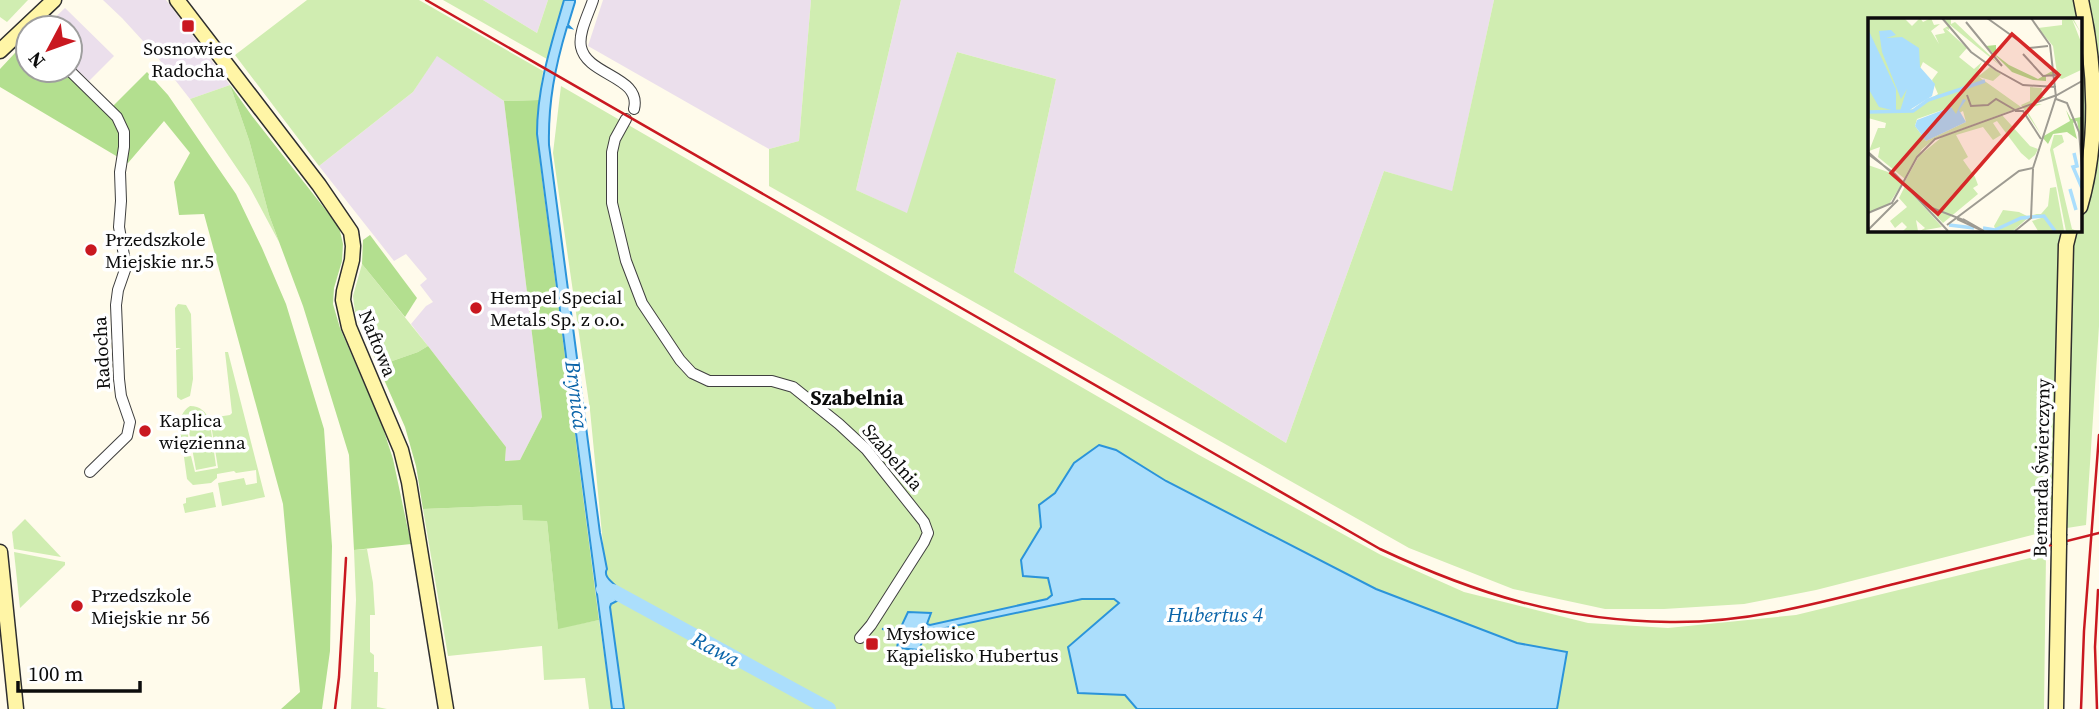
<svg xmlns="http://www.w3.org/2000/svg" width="2099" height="709" font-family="'Source Serif 4',serif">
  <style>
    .industrial { fill: #ebdfec }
    .green { fill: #d0edb1; fill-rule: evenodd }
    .forest { fill: #b3df8f }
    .water { fill: #abdefc; stroke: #2b94da; stroke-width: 2 }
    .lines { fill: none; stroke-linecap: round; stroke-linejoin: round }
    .stream { stroke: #2b94da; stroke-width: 2.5 }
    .river { stroke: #abdefc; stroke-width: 14 }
    .street-casing { stroke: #3f3f3f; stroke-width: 12 }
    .secondary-casing { stroke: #2e2e2e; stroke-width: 17 }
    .street { stroke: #fff; stroke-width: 10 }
    .secondary { stroke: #fff5a6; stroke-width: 14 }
    .rail { stroke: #c91820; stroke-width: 2.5 }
    .secondary-bridge-casing { stroke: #2e2e2e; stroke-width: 17; stroke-linecap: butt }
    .secondary-bridge { stroke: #fff5a6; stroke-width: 14 }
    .poi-dot { fill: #c91820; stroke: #fff; stroke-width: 2.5 }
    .labels { text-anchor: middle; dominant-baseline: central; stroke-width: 7; stroke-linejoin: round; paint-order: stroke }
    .poi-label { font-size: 19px; fill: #0c0c0c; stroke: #fff; text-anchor: start }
    .street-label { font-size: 19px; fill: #0c0c0c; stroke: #fff }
    .water-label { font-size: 21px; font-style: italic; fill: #0a64a9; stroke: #fff }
    .neighbourhood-label { font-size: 21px; font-weight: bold; fill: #0c0c0c; stroke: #fff }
    .inset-river { fill: none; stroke: #abdefc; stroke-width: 3.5 }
    .inset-road { fill: none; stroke: #9e9b92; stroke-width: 2 }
    .view { fill: #d62828; fill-opacity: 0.15; stroke: #d62828; stroke-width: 3.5 }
    .inset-edge { fill: none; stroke: #0c0c0c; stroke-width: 3.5 }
  </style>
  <rect width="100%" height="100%" fill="#fffbeb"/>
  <g class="industrial">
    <polygon points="103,0 166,0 230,85 190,99 154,53 122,18"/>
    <polygon points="483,0 548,0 537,33"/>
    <polygon points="603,0 811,0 799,141 769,149 588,46"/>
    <polygon points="901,0 1494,0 1452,192 1384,171 1286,443 1014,272 1056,79 957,52 908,214 856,190"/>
    <polygon points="65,8 114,56 89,81 70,63 70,28 44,28"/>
    <polygon points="437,55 504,101 542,417 520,460 505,461 506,447 411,324 426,306 433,302 420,285 427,279 406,254 394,261 319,166 413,92"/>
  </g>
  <g class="green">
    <polygon points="0,0 28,0 7,22 0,17"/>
    <polygon points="307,0 419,0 543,71 539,100 504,101 437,56 413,92 319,166 235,55"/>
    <polygon points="443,0 483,0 537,33 548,0 564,0 547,59"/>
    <path d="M 811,0 L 901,0 L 856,190 L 907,213 L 957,52 L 1056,79 L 1014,272 L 1286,443 L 1384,171 L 1452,191 L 1494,0 L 2099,0 L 2099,326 L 2086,525 L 2048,531 L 1816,590 L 1744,604 L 1664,609 L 1605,609 L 1513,589 L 1409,548 L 769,186 L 769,149 L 799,141 ZM 1870,19 L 2080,19 L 2080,229 L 1870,229 Z"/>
    <polygon points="230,85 249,140 269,215 279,242 249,186 190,99"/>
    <polygon points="561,86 1199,455 1381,555 1464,592 1588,623 1668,628 1796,615 2046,554 2044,709 1557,709 1567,652 1517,643 1376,589 1166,481 1116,450 1074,463 1055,493 1039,505 1041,527 1021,560 1048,578 1053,595 1048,599 930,625 927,624 931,614 908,613 919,650 926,632 1082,599 1115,599 1120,603 1068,647 1078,693 1125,695 1137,709 833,709 637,602 616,586 606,575 590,410 553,153"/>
    <polygon points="362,264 428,346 418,352 378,366 355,312 353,296"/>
    <polygon points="178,304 186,305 191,314 193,379 190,396 181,400 177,397 176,350 181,348 176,348 175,308"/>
    <polygon points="225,352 228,352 265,497 222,506 218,483 244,478 246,485 257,483 256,470 236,473 234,471 217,474 217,478 211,483 193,485 187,479 184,457 191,456 195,472 218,468 210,418 230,415 232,413"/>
    <path d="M 190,406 C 200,406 207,412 209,421 L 186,425 L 191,452 L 184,453 C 181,437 174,416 190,406 Z"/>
    <polygon points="210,423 216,466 196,470 188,426"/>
    <polygon points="213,492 216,507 185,513 183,504 186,503 186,498"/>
    <polygon points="522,505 547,521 558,628 599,620 612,709 589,709 585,678 544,680 542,646 448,656 423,509"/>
    <polygon points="25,519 61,557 14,549 12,532"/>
    <polygon points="367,549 373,583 375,615 370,615 370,652 374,655 374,672 378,672 377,707 387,709 351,709 356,600 354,550"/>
    <polygon points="14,552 65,562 65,565 20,608"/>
    <polygon points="617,601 635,606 825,709 624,709 610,607 613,602"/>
  </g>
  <g class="forest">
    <polygon points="28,39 28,70 64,70 107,112 147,72 168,95 236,194 262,248 286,304 324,429 332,546 330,651 322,709 281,709 300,692 283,504 204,214 179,215 174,182 190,153 164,121 128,163 0,87 0,69"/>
    <polygon points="230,85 252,116 339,227 343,244 342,261 334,288 333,304 340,328 382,425 393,459 411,544 354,550 349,455 303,306 269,215 249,140"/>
    <polygon points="539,100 537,134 541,171 599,620 558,629 547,521 523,520 522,505 423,509 416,466 405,427 378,366 418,352 428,346 506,447 505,461 520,460 542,417 504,101"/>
    <polygon points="370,235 417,298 405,317 362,264 363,240"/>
  </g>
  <g class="water">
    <path d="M 564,0 L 575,0 L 575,2 L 568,25 L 571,28 L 567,27 C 555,67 548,103 549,145 L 600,533 L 607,569 C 603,576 611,581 616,586 L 609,591 L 617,601 L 611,604 L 610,607 L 624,709 L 612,709 L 537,134 C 537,87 551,45 564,0 Z"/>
    <polygon points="1099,445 1116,450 1166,481 1376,589 1517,643 1567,652 1557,709 1137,709 1125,695 1078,693 1068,647 1119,603 1114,599 1082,599 926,632 919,650 897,648 900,629 908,612 931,613 927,624 930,625 1047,599 1052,595 1048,578 1023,576 1021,560 1041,527 1039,505 1055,493 1074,463"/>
  </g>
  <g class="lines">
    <g class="stream">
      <polyline points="883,629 900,629"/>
      <polyline points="794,690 796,686"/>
    </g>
    <polyline class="river" points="603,589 613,591 829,709"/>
    <g class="street-casing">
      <g id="street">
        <path d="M 593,0 C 589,13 578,33 581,47 C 587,76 642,76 634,109"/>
        <polyline points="69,70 117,117 124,132 124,147 120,172 121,201 119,227 126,267 118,290 116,305 119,379 121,396 130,422 127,436 90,472"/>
        <polyline points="626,119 615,139 612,152 612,203 626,261 642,303 680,360 692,373 709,381 772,381 793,387 839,424 866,449 924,522 928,533 924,542 871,625 860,638"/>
      </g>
    </g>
    <g class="secondary-casing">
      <g id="secondary">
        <polyline points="177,0 319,185 351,232 353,246 352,260 344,291 343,300 349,327 401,450 409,482 446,709"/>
        <polyline points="0,51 54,0"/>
        <path d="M 2080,207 C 2099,143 2096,67 2081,0"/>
        <polyline points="2059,534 2066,245 2070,229"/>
        <polyline points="0,552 16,709"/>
        <polyline points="2056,709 2059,545"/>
      </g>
    </g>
    <use href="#street" class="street"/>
    <use href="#secondary" class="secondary"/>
    <g class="rail">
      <path d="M 426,0 L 1380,549 C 1476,594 1563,621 1670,622 C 1747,623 1820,603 1894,584 C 1962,567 2031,550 2099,533"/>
      <polyline points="335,709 339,677 346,558"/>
      <polyline points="2081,709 2084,631 2099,435"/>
      <polyline points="2097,709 2095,647 2098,590"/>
    </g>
    <g class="secondary-bridge-casing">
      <polyline id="secondary-bridge" points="2059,545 2059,534"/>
    </g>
    <use href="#secondary-bridge" class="secondary-bridge"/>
  </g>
  <g class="poi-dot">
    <rect x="181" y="19" width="14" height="14" rx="3.5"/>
    <circle cx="91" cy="250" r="7"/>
    <circle cx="476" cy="308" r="7"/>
    <circle cx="145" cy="431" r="7"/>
    <circle cx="77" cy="606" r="7"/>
    <rect x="865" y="637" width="14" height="14" rx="3.5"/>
  </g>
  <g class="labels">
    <g class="poi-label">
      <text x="188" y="48" text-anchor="middle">Sosnowiec<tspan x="188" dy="22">Radocha</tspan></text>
      <text x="105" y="239">Przedszkole<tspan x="105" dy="22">Miejskie nr.5</tspan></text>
      <text x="490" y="297">Hempel Special<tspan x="490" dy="22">Metals Sp. z o.o.</tspan></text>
      <text x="159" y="420">Kaplica<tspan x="159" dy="22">więzienna</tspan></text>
      <text x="91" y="595">Przedszkole<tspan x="91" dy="22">Miejskie nr 56</tspan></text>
      <text x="886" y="633">Mysłowice<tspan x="886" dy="22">Kąpielisko Hubertus</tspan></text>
    </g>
    <g class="street-label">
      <text transform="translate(378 343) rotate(68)">Naftowa</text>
      <text transform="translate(101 353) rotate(-93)">Radocha</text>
      <text transform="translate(893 457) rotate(49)">Szabelnia</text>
      <text transform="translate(2041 468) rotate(-89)">Bernarda Świerczyny</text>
    </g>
    <g class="water-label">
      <text transform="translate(577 395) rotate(83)">Brynica</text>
      <text x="1215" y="614">Hubertus 4</text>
      <text transform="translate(716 649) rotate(28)">Rawa</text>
    </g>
    <g class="neighbourhood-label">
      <text x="857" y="397">Szabelnia</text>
    </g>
  </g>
  <g transform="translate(1868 18)">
    <rect width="214" height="214" fill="#fffbeb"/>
    <path d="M 0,0 L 36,0 L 44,8 L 52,0 L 55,4 L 63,0 L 66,7 L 72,6 L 63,13 L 71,26 L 67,17 L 77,15 L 75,11 L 80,8 L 76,2 L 83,0 L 83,6 L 87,4 L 134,49 L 82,7 L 81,12 L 77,10 L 99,30 L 91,39 L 106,51 L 114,44 L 109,54 L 112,57 L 122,49 L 133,56 L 125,63 L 111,59 L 153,89 L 68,120 L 54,131 L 37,161 L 10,139 L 12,129 L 1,133 L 10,110 L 17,110 L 18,105 L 0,100 ZM 55,44 L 70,54 L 64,62 L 70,76 L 46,91 L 33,93 ZM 83,89 L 87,97 L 95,93 L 98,104 L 58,123 L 47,108 L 49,101 ZM 205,0 L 213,15 L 204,1 L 213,24 L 213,52 L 194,61 L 189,59 L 193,55 L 189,55 L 185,28 L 170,10 L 194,7 L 194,2 ZM 162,69 L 174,70 L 173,79 L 177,79 L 165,86 L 174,86 L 158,91 L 174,118 L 153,87 L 162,83 ZM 134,97 L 162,128 L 170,131 L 167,137 L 161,142 L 153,135 L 129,103 L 125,105 L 133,117 L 125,122 L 115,109 L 88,117 L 100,139 L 95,142 L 107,159 L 110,167 L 105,170 L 110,176 L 75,205 L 36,165 L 51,138 L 74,119 ZM 186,117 L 194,117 L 196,124 L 185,131 L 204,211 L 209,213 L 198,213 L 182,132 ZM 0,147 L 20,154 L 34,166 L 21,186 L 0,195 ZM 37,168 L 74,209 L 52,213 L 57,210 L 48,202 L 50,213 L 35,213 L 39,209 L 34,204 L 27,210 L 22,203 L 39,189 L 31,180 ZM 188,169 L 196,213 L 170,213 L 164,203 L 176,199 L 165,196 L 173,196 L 180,188 L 182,170 ZM 135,192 L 151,194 L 161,199 L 145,213 L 128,213 L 126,208 Z" fill="#d0edb1" fill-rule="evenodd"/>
    <path d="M 128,27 L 128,37 L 141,47 L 170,61 L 186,52 L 187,57 L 178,58 L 178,63 L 165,62 L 144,54 L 118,28 ZM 198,92 L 203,101 L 213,99 L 212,119 L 209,103 L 205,105 L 209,121 L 199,114 L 185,116 L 180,126 L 174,119 L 202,103 Z" fill="#b3df8f"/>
    <path d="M 0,11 L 28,71 L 28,93 L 11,89 L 0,70 ZM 23,12 L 28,17 L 18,20 L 34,19 L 51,30 L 52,49 L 67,66 L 64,78 L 40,93 L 32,93 L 39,71 L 33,81 L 14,34 L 11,13 ZM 95,81 L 98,82 L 91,92 L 98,104 L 58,123 L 47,108 L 49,102 L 83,89 L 88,96 Z" fill="#abdefc"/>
    <path class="inset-river" d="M 0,94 L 45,93 L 60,82 L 117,63M 206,135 L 209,148 L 205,149 L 214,170M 202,171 L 208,192M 81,207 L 106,210M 115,210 L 127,212 L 153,200 L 176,198 L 187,213"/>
    <path class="inset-road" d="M 74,0 L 103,34 L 128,52 L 155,67 L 188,69M 119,0 L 161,30 L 180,28M 98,4 L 134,48M 155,36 L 175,58 L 188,57M 99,77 L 103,88 L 120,87 L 128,81 L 147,92M 188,81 L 199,85 L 211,114 L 214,150M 147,93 L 155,93 L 173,121M 0,134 L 64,190 L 98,203M 0,136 L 27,156 L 80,213M 0,195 L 24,185 L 49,139 L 67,121 L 189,77 L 214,63M 89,201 L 115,213M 95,201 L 116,213M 79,207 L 151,153 L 165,150 L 188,79 L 182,27 L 163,0M 0,212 L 30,182M 147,213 L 163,200 L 165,151"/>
    <path class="view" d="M 144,16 L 191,57 L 70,196 L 23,155 Z"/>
    <rect width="214" height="214" class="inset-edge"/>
  </g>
  <g transform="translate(49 49) rotate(229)"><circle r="33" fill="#ffffff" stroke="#9e9e9e" stroke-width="2"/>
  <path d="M0-5L12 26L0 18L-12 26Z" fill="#c91820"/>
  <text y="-10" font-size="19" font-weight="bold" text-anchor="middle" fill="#0c0c0c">N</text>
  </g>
  <path d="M18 681v10h122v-10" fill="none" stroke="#0c0c0c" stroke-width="3.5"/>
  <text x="28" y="681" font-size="21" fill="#0c0c0c" stroke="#ffffff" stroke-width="5" paint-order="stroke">100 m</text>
</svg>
